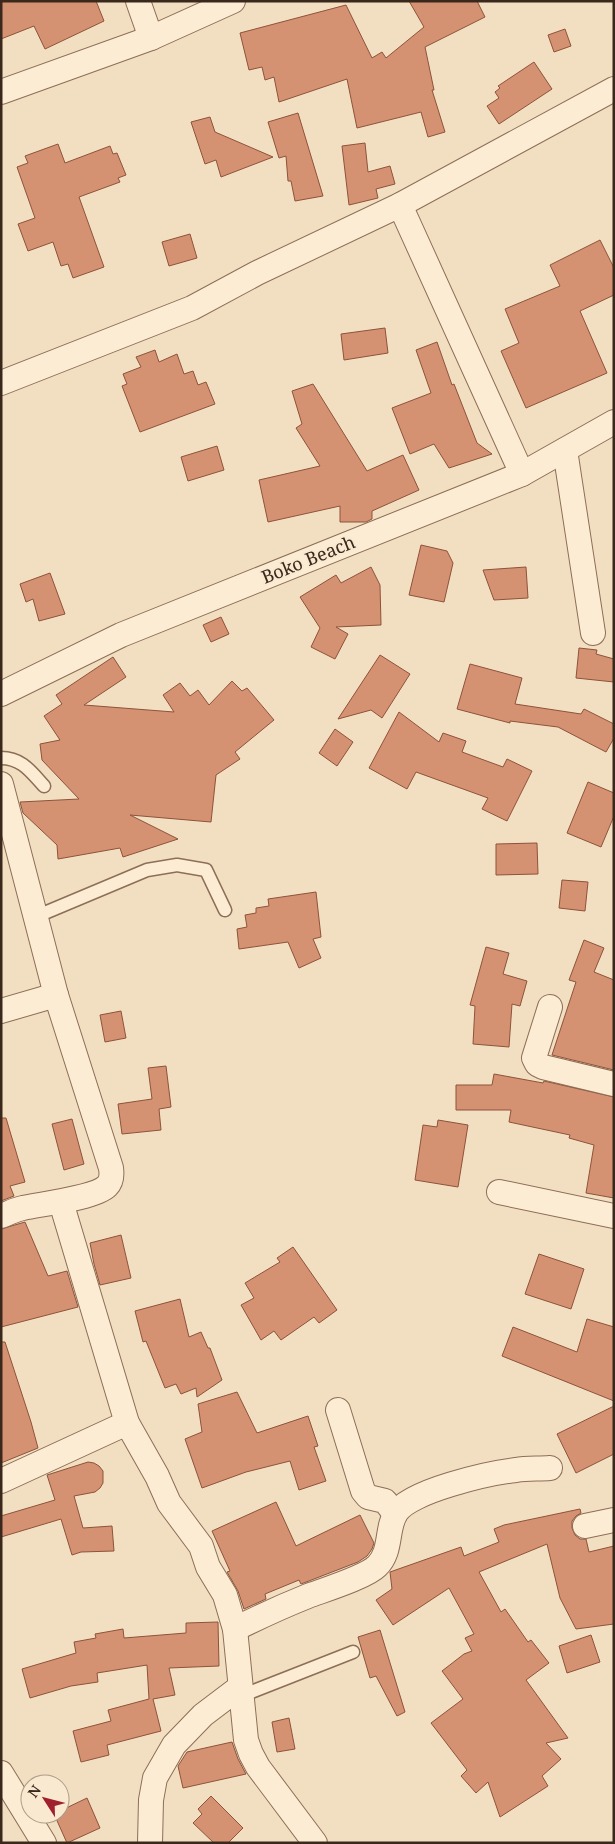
<svg xmlns="http://www.w3.org/2000/svg" width="615" height="1844" font-family="'Noto Serif',serif">
  <style>
    .building { fill: #d49272; stroke: #8e533a }
    .lines { fill: none; stroke-linecap: round; stroke-linejoin: round }
    .service-casing { stroke: #8d6e56; stroke-width: 15 }
    .minor-casing { stroke: #8d6e56; stroke-width: 26 }
    .service { stroke: #fcecd4; stroke-width: 12 }
    .minor { stroke: #fcecd4; stroke-width: 24 }
    .labels { text-anchor: middle; dominant-baseline: central; stroke-width: 4; stroke-linejoin: round; paint-order: stroke }
    .street-label { font-size: 18px; fill: #3b281c; stroke: #f9e9d0 }
  </style>
  <rect width="100%" height="100%" fill="#f2dec0"/>
  <g class="building">
    <polygon points="1,1 96,1 104,21 45,49 34,26 1,39"/>
    <polygon points="409,1 477,1 485,17 425,47 434,90 432,90 445,132 428,137 421,112 357,128 347,79 279,102 274,77 265,80 262,67 249,70 240,33 346,5 372,58 382,52 386,58 424,27"/>
    <polygon points="565,29 571,46 554,52 548,35"/>
    <polygon points="534,62 552,89 499,124 487,106 499,98 495,92 500,88 498,86"/>
    <polygon points="298,113 323,196 295,201 291,181 288,181 286,156 279,158 268,122"/>
    <polygon points="210,117 215,132 273,157 221,177 216,160 205,164 191,122"/>
    <polygon points="365,143 368,172 390,166 395,184 376,189 378,198 349,205 342,146"/>
    <polygon points="58,144 65,163 110,146 113,154 117,153 126,175 118,178 120,182 79,197 104,267 73,278 68,264 61,266 53,242 28,251 18,224 35,218 17,167 28,163 25,156"/>
    <polygon points="190,234 197,258 169,266 162,242"/>
    <polygon points="600,240 614,268 614,295 580,311 607,373 526,408 501,351 519,343 505,309 560,286 550,265"/>
    <polygon points="385,328 388,353 344,360 341,334"/>
    <polygon points="437,342 452,385 454,384 477,443 492,454 449,468 434,444 410,454 392,408 431,393 416,350"/>
    <polygon points="155,350 159,362 177,354 184,374 193,371 198,385 206,382 215,404 140,432 122,386 127,384 123,374 141,367 136,357"/>
    <polygon points="313,384 367,471 403,455 419,490 372,511 372,519 366,522 340,522 340,506 268,522 259,480 320,466 296,428 302,424 292,391"/>
    <polygon points="217,446 224,470 188,481 181,457"/>
    <polygon points="421,545 447,551 453,563 444,602 409,595"/>
    <polygon points="371,567 380,585 381,625 336,627 348,634 335,659 311,647 320,628 300,597 336,575 341,583"/>
    <polygon points="526,567 528,598 494,600 483,570"/>
    <polygon points="50,573 65,614 39,621 33,599 26,602 20,584"/>
    <polygon points="221,617 229,634 211,642 203,625"/>
    <polygon points="579,648 597,650 596,654 614,659 614,682 576,678"/>
    <polygon points="380,655 410,674 382,718 371,710 338,719"/>
    <polygon points="113,657 126,677 84,705 174,712 163,695 180,683 190,696 198,690 209,705 232,681 242,691 247,688 274,720 235,752 240,759 216,775 211,822 130,815 178,839 123,857 120,848 58,859 57,845 23,813 20,802 79,799 42,760 40,744 60,740 44,716 62,704 56,695"/>
    <polygon points="470,664 522,678 515,704 581,714 584,709 614,724 614,738 606,752 558,727 510,721 510,723 457,709"/>
    <polygon points="399,712 439,742 443,733 466,741 462,752 503,767 507,759 532,771 507,821 482,809 488,798 416,772 407,789 369,768"/>
    <polygon points="335,729 353,742 337,766 319,753"/>
    <polygon points="588,782 614,793 614,816 601,847 567,833"/>
    <polygon points="537,843 538,874 496,875 496,844"/>
    <polygon points="562,880 588,882 585,911 559,908"/>
    <polygon points="316,892 321,937 313,939 321,958 299,968 288,942 239,949 237,929 247,927 245,915 256,913 256,908 269,906 268,899"/>
    <polygon points="584,940 604,948 594,972 614,980 614,1070 552,1055 576,982 569,980"/>
    <polygon points="486,947 509,953 503,974 527,981 520,1006 512,1004 509,1047 473,1044 475,1006 470,1005"/>
    <polygon points="121,1011 126,1038 105,1042 100,1015"/>
    <polygon points="166,1066 171,1107 159,1109 161,1130 122,1134 118,1104 152,1099 148,1068"/>
    <polygon points="494,1074 543,1083 544,1081 614,1097 614,1198 586,1193 594,1145 569,1138 570,1135 509,1122 511,1110 456,1110 456,1085 492,1085"/>
    <polygon points="1,1118 6,1118 25,1182 10,1186 14,1196 1,1201"/>
    <polygon points="72,1119 84,1164 64,1170 52,1124"/>
    <polygon points="438,1120 468,1125 458,1187 415,1180 423,1125 437,1127"/>
    <polygon points="25,1222 48,1276 67,1271 78,1307 1,1327 1,1229"/>
    <polygon points="121,1235 131,1278 100,1285 94,1264 90,1243"/>
    <polygon points="293,1247 337,1310 319,1323 314,1317 281,1340 274,1331 261,1340 241,1305 254,1298 245,1283 280,1262 277,1258"/>
    <polygon points="539,1254 584,1269 571,1309 525,1294"/>
    <polygon points="180,1299 189,1337 201,1332 208,1348 210,1348 222,1380 197,1397 196,1388 181,1394 176,1384 165,1388 146,1341 143,1342 135,1311"/>
    <polygon points="587,1319 614,1327 614,1401 502,1356 513,1327 577,1352"/>
    <polygon points="1,1342 5,1342 31,1422 38,1448 1,1463"/>
    <polygon points="237,1392 257,1433 308,1416 318,1446 314,1447 326,1481 299,1490 290,1461 246,1472 202,1488 185,1439 202,1432 198,1404"/>
    <polygon points="614,1406 614,1454 576,1473 557,1434"/>
    <polygon points="88,1462 94,1463 99,1466 103,1471 103,1483 100,1488 95,1492 74,1496 83,1528 112,1526 114,1551 81,1552 72,1555 61,1519 1,1537 1,1516 55,1500 47,1475"/>
    <polygon points="276,1502 296,1546 360,1515 374,1543 372,1549 367,1556 358,1562 301,1584 299,1580 265,1594 266,1599 244,1609 238,1591 227,1572 230,1571 212,1531"/>
    <polygon points="580,1509 581,1513 576,1516 572,1521 572,1528 575,1535 580,1539 586,1539 589,1552 614,1546 614,1624 576,1629 560,1598 547,1544 479,1572 501,1612 505,1609 528,1642 531,1640 549,1663 526,1680 568,1738 546,1743 561,1759 542,1776 548,1786 500,1817 488,1782 476,1793 461,1776 467,1770 431,1723 463,1699 442,1671 464,1654 472,1651 465,1638 474,1634 449,1588 393,1625 376,1600 392,1589 390,1572 461,1547 464,1556 499,1542 494,1529 504,1525"/>
    <polygon points="218,1622 219,1666 169,1668 175,1695 153,1699 161,1731 107,1745 109,1755 81,1762 73,1731 111,1721 108,1710 149,1699 147,1665 97,1673 98,1682 71,1686 30,1698 22,1669 76,1653 74,1642 96,1638 95,1634 123,1629 124,1638 186,1633 186,1623"/>
    <polygon points="380,1630 405,1712 397,1716 376,1676 370,1678 358,1637"/>
    <polygon points="591,1635 600,1662 567,1673 559,1646"/>
    <polygon points="289,1718 295,1749 277,1752 272,1722"/>
    <polygon points="232,1742 238,1759 246,1774 183,1788 178,1766 187,1752"/>
    <polygon points="211,1796 243,1828 228,1843 214,1843 193,1823 202,1814 198,1809"/>
    <polygon points="87,1798 100,1828 67,1843 54,1814 60,1814 60,1811"/>
  </g>
  <g class="lines">
    <g class="service-casing">
      <g id="service">
        <path d="M 1,758 C 22,758 31,772 44,786"/>
        <polyline points="35,917 147,870 177,865 206,870 225,910"/>
        <polyline points="241,1696 353,1652"/>
      </g>
    </g>
    <g class="minor-casing">
      <g id="minor">
        <polyline points="138,1 151,38"/>
        <polyline points="1,92 151,38 233,1"/>
        <polyline points="400,205 522,474"/>
        <polyline points="1,383 192,308 257,273 400,205 614,89"/>
        <polyline points="565,450 593,633"/>
        <polyline points="1,694 121,635 522,474 614,422"/>
        <path d="M 1,784 L 56,995 L 111,1168 C 112,1175 112,1181 107,1186 C 95,1198 41,1204 23,1208 C 16,1209 9,1213 1,1216"/>
        <polyline points="550,1007 534,1058 537,1064 543,1067 614,1084"/>
        <polyline points="1,1011 56,995"/>
        <polyline points="499,1192 614,1216"/>
        <polyline points="61,1202 127,1423 157,1476 169,1503 201,1546 208,1567 225,1595 235,1629 246,1740 251,1754 258,1767 315,1843"/>
        <polyline points="338,1410 363,1491 368,1497 385,1501 395,1514"/>
        <polyline points="1,1481 127,1423"/>
        <polyline points="585,1526 614,1520"/>
        <path d="M 235,1629 C 259,1617 283,1606 308,1596 C 324,1590 366,1577 377,1566 C 392,1552 386,1528 396,1513 C 409,1491 489,1473 516,1470 C 527,1468 538,1469 550,1468"/>
        <polyline points="1,1773 44,1843"/>
        <polyline points="150,1843 151,1800 155,1778 174,1745 203,1715 240,1687"/>
      </g>
    </g>
    <use href="#service" class="service"/>
    <use href="#minor" class="minor"/>
  </g>
  <g class="labels">
    <g class="street-label">
      <text transform="translate(308 559) rotate(-22)">Boko Beach</text>
    </g>
  </g>
  <rect width="615" height="1844" fill="none" stroke="#3b281c" stroke-width="5"/>
  <g transform="translate(45 1799) rotate(306)"><circle r="24" fill="#f9e9d0" stroke="#ad9c88"/>
  <path d="M0-4L9 19L0 12L-9 19Z" fill="#a1202d"/>
  <text y="-8" font-size="14" font-weight="bold" text-anchor="middle" fill="#3b281c">N</text>
  </g>
</svg>
